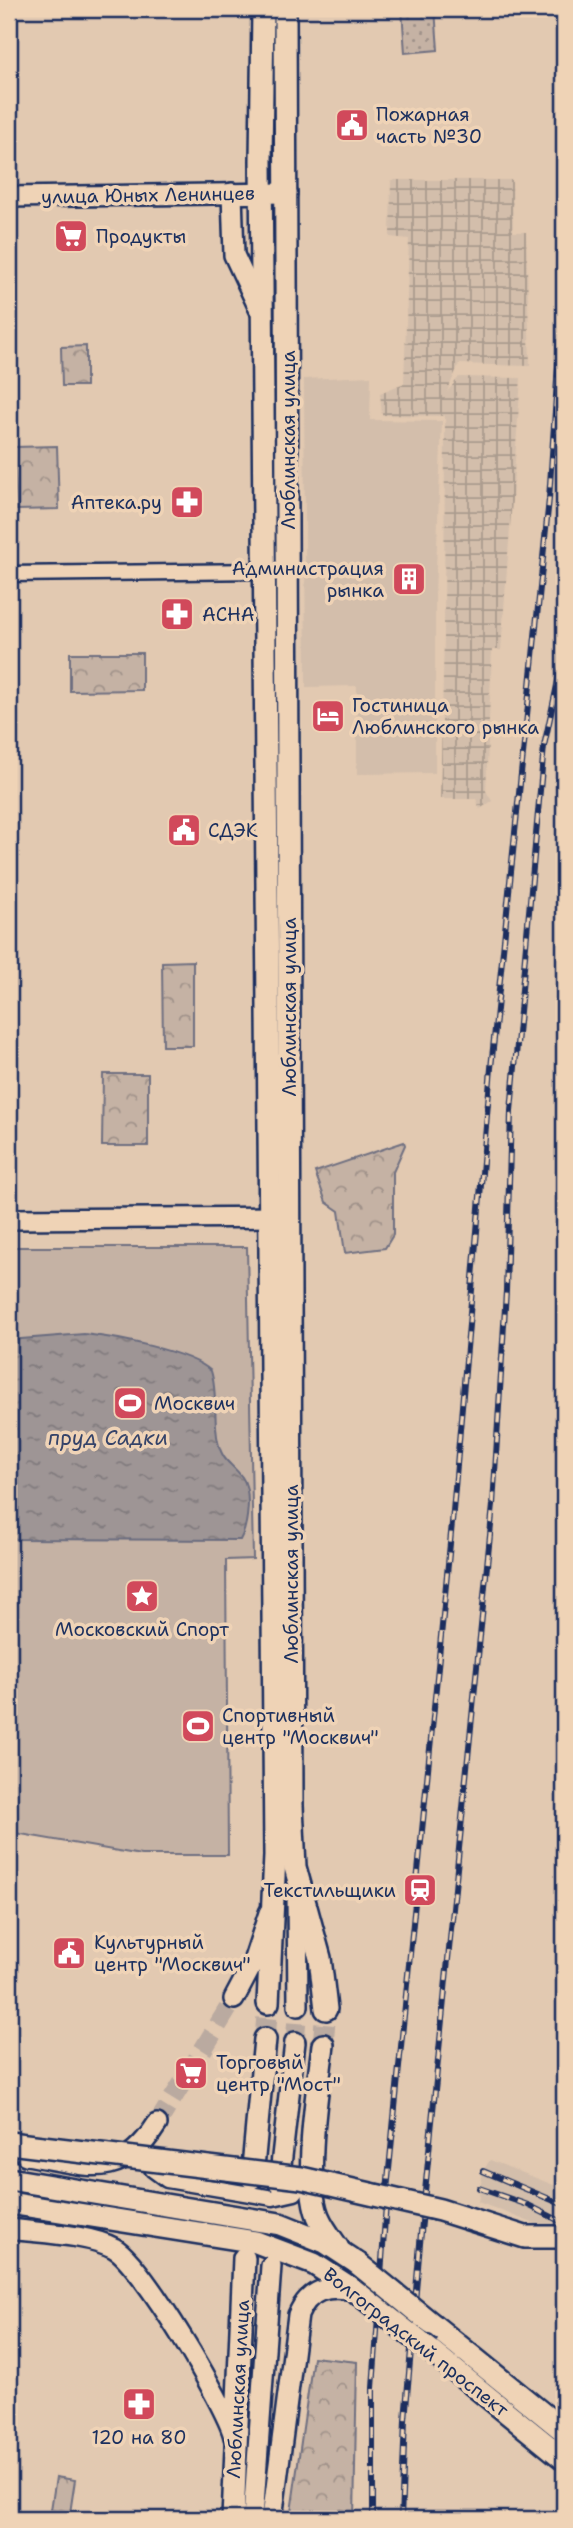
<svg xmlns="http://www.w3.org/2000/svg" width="573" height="2528" font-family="'Shantell Sans',sans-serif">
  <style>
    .built { fill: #d3beab }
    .industrial { fill: url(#industrial-grid) }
    .grass { fill: url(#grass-dots); stroke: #707081; stroke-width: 2 }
    .forest { fill: url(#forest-crowns); stroke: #707081; stroke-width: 2 }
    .pitch { fill: #c5b2a4; stroke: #707081; stroke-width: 2 }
    .water { fill: url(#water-ripples); stroke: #6a6c7f; stroke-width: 2 }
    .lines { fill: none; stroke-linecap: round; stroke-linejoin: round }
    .secondary-tunnel { stroke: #baaaa0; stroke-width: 19; stroke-dasharray: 19 10; stroke-linecap: butt }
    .primary-tunnel { stroke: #baaaa0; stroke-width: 21; stroke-dasharray: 21 10; stroke-linecap: butt }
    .street-casing { stroke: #1b2f5e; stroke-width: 19 }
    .secondary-casing { stroke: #1b2f5e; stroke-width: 24 }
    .primary-casing { stroke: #1b2f5e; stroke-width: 26 }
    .street { stroke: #efd3b6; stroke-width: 14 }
    .secondary { stroke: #efd3b6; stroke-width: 19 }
    .primary { stroke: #efd3b6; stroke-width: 21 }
    .rail-casing { stroke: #1b2f5e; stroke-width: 6 }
    .rail { stroke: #efd3b6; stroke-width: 3.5; stroke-dasharray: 10; stroke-linecap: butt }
    .primary-bridge-casing { stroke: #1b2f5e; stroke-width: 26; stroke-linecap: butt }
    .primary-bridge { stroke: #efd3b6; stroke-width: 21 }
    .labels { text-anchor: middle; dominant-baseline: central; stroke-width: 7; stroke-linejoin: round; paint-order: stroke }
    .poi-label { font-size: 19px; fill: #1b2f5e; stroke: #efd3b6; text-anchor: start }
    .street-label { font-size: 19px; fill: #1b2f5e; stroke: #efd3b6 }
    .water-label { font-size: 21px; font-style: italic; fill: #354369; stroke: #efd3b6 }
  </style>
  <defs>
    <pattern id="industrial-grid" width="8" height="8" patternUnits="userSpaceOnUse" patternTransform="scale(1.75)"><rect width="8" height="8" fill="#d3beab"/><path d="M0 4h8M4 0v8" fill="none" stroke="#aa9b8e"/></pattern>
    <pattern id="grass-dots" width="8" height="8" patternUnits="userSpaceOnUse" patternTransform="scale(1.75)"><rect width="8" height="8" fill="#c5b2a4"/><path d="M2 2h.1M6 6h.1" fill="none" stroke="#9f9189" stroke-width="1.8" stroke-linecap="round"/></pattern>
    <pattern id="forest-crowns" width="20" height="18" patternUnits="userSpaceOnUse" patternTransform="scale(1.75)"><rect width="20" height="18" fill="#c5b2a4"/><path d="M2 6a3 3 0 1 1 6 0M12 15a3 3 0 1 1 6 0" fill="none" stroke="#9f9189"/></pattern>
    <pattern id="water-ripples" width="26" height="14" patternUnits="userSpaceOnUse" patternTransform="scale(1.75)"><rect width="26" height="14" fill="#9e9595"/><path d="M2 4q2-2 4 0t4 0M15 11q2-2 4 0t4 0" fill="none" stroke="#807a7d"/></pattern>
  </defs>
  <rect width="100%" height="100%" fill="#e2c9b1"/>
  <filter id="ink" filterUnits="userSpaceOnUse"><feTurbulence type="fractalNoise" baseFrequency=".0143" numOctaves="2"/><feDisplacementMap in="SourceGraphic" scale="14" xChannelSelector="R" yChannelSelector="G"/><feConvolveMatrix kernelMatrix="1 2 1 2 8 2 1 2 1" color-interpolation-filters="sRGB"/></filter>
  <g filter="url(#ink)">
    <g class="built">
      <polygon points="371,376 370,420 442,421 435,594 435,773 357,774 357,686 306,687 304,379"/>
      <polygon points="490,2160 564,2189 564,2235 478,2202 483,2171"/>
    </g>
    <polygon class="industrial" points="391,180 512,180 513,232 526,232 530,366 459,364 447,392 459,377 521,378 501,650 492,650 486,791 492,801 480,809 476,799 440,799 444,636 445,416 382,415 380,393 404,383 409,239 390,237"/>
    <polygon class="grass" points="402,9 435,9 438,50 405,53"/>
    <g class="forest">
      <polygon points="86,346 86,386 62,386 61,347"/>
      <polygon points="57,446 59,509 17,510 14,447"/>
      <polygon points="70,653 142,653 142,690 70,691"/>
      <polygon points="193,961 193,1046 163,1046 162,962"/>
      <polygon points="103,1074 148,1074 148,1146 102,1146"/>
      <polygon points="404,1142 405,1145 393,1172 393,1235 385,1248 345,1253 339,1211 326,1202 315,1172"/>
      <polygon points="313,2357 357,2362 354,2519 290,2519"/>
      <polygon points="56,2477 75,2480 70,2513 51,2510"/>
    </g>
    <polygon class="pitch" points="9,1247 247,1247 253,1559 226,1560 228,1855 141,1855 9,1832"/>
    <path class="water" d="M 84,1334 C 114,1337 190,1351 211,1371 C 218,1393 213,1419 218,1442 C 223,1463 231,1462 242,1477 C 252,1491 248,1526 240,1540 L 9,1539 L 9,1340 Z"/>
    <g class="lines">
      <g class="secondary-tunnel">
        <polyline points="295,2042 298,2006"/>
        <polyline points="157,2124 234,1999"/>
        <polyline points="271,2262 279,2183"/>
      </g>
      <g class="primary-tunnel">
        <polyline points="265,2039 268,2003"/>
        <polyline points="323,2045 326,2009"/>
      </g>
      <g class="street-casing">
        <g id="street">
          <polyline points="9,574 264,571"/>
          <polyline points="148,2156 152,2169 167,2180 273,2198 295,2193 310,2172"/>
        </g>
      </g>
      <g class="secondary-casing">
        <g id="secondary">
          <polyline points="232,193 234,255 263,317"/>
          <polyline points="9,197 287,193"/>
          <polyline points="9,1219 284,1217"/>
          <polyline points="297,1895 298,2006"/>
          <polyline points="234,1999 252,1965 269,1913"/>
          <path d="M 26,2155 C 86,2164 119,2184 157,2124"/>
          <polyline points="279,2183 295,2042"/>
          <path d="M 9,2229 C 39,2233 88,2234 114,2248 C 140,2261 227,2406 234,2437"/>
          <polyline points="253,2519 271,2266"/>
          <path d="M 272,2519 L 298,2315 C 309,2289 328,2285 354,2290"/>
        </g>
      </g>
      <g class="primary-casing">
        <g id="primary">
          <polyline points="263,9 261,161 275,1856 268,2003"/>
          <polyline points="285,9 292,1806 295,1867 320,1958 326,2009"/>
          <path d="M 323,2045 C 318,2087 303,2178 318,2216 C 323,2228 331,2238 338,2248"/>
          <polyline points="252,2178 265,2039"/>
          <polyline points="9,2179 280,2224 325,2242 357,2263"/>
          <polyline points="9,2203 256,2242 314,2264 354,2290"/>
          <polyline points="432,2324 564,2431"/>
          <polyline points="430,2350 564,2459"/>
          <polyline points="233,2519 244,2258"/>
        </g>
      </g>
      <use href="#street" class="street"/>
      <use href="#secondary" class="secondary"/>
      <use href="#primary" class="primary"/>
      <g class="rail-casing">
        <g id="rail">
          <polyline points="483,2171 564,2205"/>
          <polyline points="479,2188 528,2205 564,2223"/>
          <polyline points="373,2519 373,2388 387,2190 452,1523 491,1068 549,499 564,278"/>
          <polyline points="401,2519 405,2420 421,2232 493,1505 506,1291 511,1111 544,746 564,653"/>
        </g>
      </g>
      <use href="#rail" class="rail"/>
      <g class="primary-bridge-casing">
        <g id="primary-bridge">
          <polyline points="9,2143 301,2178 440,2210 525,2237 564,2237"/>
          <polyline points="357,2263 432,2324"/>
          <polyline points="354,2290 430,2350"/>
        </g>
      </g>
      <use href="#primary-bridge" class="primary-bridge"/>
    </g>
  </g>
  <defs>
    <g id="civic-square" transform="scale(1.75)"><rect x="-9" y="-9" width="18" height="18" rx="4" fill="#d1495b" stroke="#efd3b6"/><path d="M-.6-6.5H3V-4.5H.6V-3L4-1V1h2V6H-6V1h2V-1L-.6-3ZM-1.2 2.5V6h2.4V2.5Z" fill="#fff"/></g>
    <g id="supermarket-square" transform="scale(1.75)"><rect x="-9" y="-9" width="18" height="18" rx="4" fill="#d1495b" stroke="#efd3b6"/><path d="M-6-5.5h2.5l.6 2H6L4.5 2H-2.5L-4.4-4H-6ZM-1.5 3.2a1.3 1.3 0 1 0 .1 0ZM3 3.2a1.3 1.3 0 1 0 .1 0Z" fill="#fff"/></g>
    <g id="pharmacy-square" transform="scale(1.75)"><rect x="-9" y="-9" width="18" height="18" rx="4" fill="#d1495b" stroke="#efd3b6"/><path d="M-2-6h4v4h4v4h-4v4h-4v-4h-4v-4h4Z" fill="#fff"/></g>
    <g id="building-square" transform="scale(1.75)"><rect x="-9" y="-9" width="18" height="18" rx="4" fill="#d1495b" stroke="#efd3b6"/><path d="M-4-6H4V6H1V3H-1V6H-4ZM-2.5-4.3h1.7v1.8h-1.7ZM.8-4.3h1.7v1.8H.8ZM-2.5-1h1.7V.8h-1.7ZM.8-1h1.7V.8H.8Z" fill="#fff"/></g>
    <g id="hotel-square" transform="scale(1.75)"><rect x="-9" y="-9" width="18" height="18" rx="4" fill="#d1495b" stroke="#efd3b6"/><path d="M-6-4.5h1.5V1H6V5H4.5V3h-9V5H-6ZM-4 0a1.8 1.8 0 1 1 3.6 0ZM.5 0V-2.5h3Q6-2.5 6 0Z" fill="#fff"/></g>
    <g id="stadium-square" transform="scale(1.75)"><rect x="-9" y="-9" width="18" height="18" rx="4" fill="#d1495b" stroke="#efd3b6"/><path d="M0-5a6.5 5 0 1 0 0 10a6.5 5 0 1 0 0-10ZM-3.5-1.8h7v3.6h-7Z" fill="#fff"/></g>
    <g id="sight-square" transform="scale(1.75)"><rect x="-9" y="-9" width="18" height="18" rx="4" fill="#d1495b" stroke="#efd3b6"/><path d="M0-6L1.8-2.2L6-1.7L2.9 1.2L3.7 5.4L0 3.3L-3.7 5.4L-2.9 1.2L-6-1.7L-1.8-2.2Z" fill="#fff"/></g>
    <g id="station-square" transform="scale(1.75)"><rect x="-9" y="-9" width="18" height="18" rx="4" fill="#d1495b" stroke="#efd3b6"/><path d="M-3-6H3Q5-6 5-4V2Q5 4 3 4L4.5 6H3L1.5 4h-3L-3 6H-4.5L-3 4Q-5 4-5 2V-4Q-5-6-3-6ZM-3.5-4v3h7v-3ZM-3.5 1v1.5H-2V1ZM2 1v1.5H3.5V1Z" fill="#fff"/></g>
  </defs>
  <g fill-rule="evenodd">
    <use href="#civic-square" x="352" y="125"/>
    <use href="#supermarket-square" x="71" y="236"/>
    <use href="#pharmacy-square" x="187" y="502"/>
    <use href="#building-square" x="409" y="579"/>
    <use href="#pharmacy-square" x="177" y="614"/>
    <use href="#hotel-square" x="328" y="716"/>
    <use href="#civic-square" x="184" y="830"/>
    <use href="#stadium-square" x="130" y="1403"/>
    <use href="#sight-square" x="142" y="1596"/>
    <use href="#stadium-square" x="198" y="1726"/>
    <use href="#station-square" x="420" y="1890"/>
    <use href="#civic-square" x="69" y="1953"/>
    <use href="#supermarket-square" x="191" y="2073"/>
    <use href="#pharmacy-square" x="139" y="2404"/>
  </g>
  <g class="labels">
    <g class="poi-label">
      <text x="376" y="114">Пожарная<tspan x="376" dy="22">часть №30</tspan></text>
      <text x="96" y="236">Продукты</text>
      <text x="162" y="502" text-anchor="end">Аптека.ру</text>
      <text x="384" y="568" text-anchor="end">Администрация<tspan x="384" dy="22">рынка</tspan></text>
      <text x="202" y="614">АСНА</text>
      <text x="352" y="705">Гостиница<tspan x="352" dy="22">Люблинского рынка</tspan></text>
      <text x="208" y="830">СДЭК</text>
      <text x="154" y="1403">Москвич</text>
      <text x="142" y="1629" text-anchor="middle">Московский Спорт</text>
      <text x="222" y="1715">Спортивный<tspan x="222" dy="22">центр "Москвич"</tspan></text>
      <text x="396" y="1890" text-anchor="end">Текстильщики</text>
      <text x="94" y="1942">Культурный<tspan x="94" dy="22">центр "Москвич"</tspan></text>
      <text x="216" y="2062">Торговый<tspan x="216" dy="22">центр "Мост"</tspan></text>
      <text x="139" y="2437" text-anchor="middle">120 на 80</text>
    </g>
    <g class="street-label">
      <text transform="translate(148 195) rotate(-1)">улица Юных Ленинцев</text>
      <text transform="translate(288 440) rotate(-90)">Люблинская улица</text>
      <text transform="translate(289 1007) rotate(-90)">Люблинская улица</text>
      <text transform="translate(291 1574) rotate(-90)">Люблинская улица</text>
      <text transform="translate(416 2342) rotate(38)">Волгоградский проспект</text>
      <text transform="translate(238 2389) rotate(-87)">Люблинская улица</text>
    </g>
    <g class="water-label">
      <text x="108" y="1438">пруд Садки</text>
    </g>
  </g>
  <rect width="573" height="2528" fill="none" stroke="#efd3b6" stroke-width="35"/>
  <rect x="18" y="18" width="538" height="2493" fill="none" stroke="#1b2f5e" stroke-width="2.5" filter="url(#ink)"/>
</svg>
